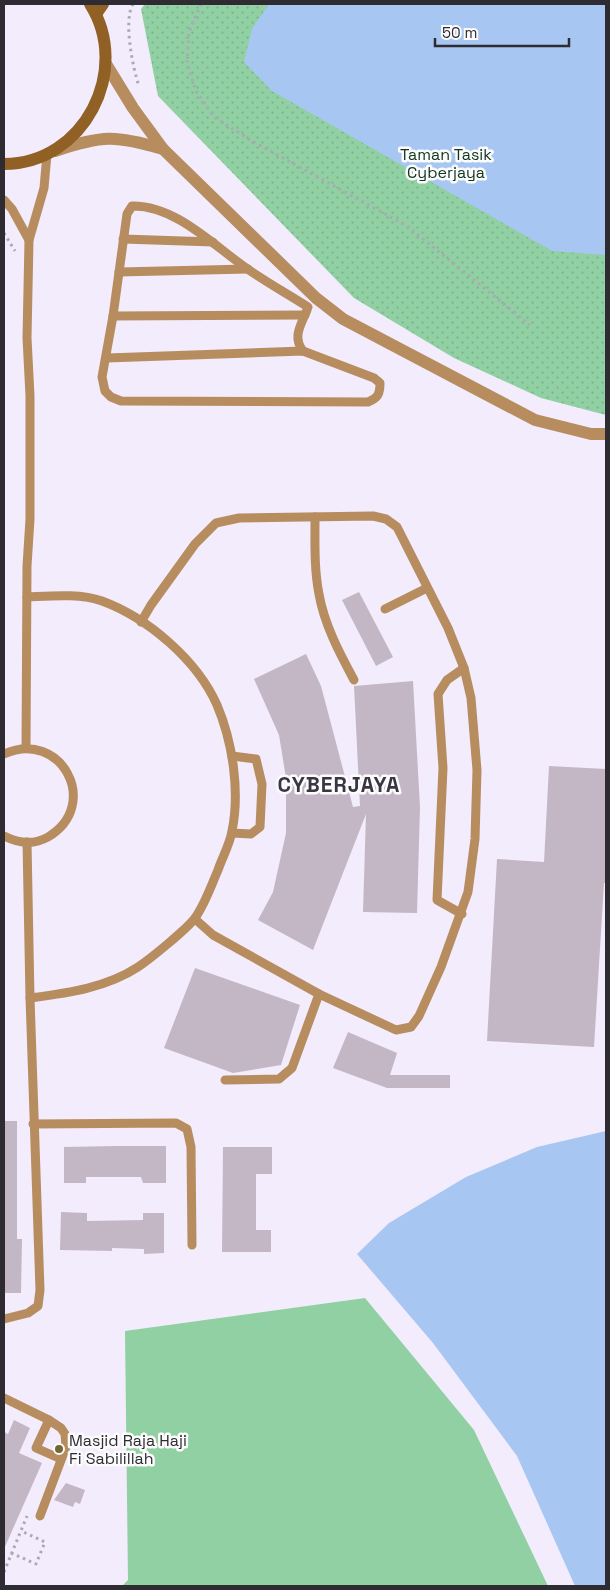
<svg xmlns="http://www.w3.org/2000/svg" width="610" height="1590" font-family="'Space Grotesk',sans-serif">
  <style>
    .grass { fill: #90d0a3 }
    .park { fill: url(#park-dots) }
    .water { fill: #a8c6f2 }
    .building { fill: #c4b7c5 }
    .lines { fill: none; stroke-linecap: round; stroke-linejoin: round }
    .path { stroke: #ada8b5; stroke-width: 3; stroke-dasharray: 2.5 4; stroke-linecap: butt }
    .service { stroke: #b78d5f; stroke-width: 9 }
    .minor { stroke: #b78d5f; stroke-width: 12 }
    .secondary { stroke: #906025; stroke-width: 12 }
    .poi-dot { fill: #736835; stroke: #fcfcfc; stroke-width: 2 }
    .labels { text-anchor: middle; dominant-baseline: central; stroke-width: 5; stroke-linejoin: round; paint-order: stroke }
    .park-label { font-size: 16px; fill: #10351e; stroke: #fcfcfc }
    .poi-label { font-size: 16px; fill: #2e2b32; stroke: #fcfcfc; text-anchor: start }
    .district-label { font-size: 21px; font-weight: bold; letter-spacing: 1px; fill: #3a3542; stroke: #fcfcfc }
  </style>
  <defs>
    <pattern id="park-dots" width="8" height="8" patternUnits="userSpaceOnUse" patternTransform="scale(1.25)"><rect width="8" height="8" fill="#90d0a3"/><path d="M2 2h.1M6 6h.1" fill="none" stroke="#7cb38d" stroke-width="1.8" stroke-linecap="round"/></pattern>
  </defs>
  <rect width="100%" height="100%" fill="#f2ecfd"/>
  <polygon class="grass" points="365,1298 474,1430 548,1586 122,1586 128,1580 125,1331"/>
  <polygon class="park" points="145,4 606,4 606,415 541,398 454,358 354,298 158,96 141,9"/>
  <g class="water">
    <polygon points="269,4 606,4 606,255 552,251 272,91 244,62 252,29"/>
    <polygon points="606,1131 606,1586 575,1586 517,1456 433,1343 357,1254 389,1223 466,1177 537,1147"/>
  </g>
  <g class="building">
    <polygon points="359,592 393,657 376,666 342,600"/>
    <polygon points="306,654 321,686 353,807 360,806 354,686 413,681 420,807 417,913 363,912 366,814 313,950 258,920 273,892 286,833 286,778 279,735 254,679"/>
    <polygon points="549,766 606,769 606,883 604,883 594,1047 487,1041 497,859 544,862"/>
    <polygon points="195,968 300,1005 281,1065 233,1073 164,1048"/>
    <polygon points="348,1032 397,1053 390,1075 450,1075 450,1088 387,1088 333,1068"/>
    <polygon points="4,1121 17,1121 17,1239 22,1239 21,1293 4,1293"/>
    <polygon points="115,1146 166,1146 166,1183 143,1183 141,1177 86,1177 86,1183 64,1183 64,1147"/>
    <polygon points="223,1147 272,1147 272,1174 256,1174 256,1230 271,1230 271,1252 222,1252"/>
    <polygon points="61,1212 87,1213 87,1221 143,1220 143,1213 164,1213 164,1253 144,1254 144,1249 112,1248 112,1251 60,1250"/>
    <polygon points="14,1420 30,1428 19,1453 42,1463 4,1549 4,1432 8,1434"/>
    <polygon points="66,1483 85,1490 80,1504 75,1502 73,1507 54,1500"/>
  </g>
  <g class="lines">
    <g class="path">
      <path d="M 133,4 C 123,20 133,69 139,86"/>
      <polyline points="201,4 189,32 187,63 196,91 214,117 252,141 407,226 530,325"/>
      <polyline points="4,233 15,251"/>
      <polyline points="11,1553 36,1564 45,1542 21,1531"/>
      <polyline points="4,1572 27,1516"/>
    </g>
    <g class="service">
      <polyline points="4,200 12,209 29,240"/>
      <polyline points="123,239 213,242"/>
      <polyline points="119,272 248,269"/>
      <polyline points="113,316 305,315"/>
      <path d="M 303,351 C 292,337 301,325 307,310"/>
      <path d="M 107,358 L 303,351 L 374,378 L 380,383 C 380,394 378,398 368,402 L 121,401 L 111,397 L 105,391 L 102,377 L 113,316 L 127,214 L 132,206 C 176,205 215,247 249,270 C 268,283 289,295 308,307"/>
      <path d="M 315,517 C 315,543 314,569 319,594 C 324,624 340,654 354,680"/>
      <polyline points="385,609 427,588"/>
      <polyline points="141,622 151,605 195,544 216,523 239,518 373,516 386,519 397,527 448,628 464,668 471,698 477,770 475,839 468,892 441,967 419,1016 411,1027 396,1030 319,994 213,935 195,919"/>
      <polyline points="26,748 27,566 30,519 30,396 27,338 29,240 44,188 47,154"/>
      <path d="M 4,754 C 61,728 102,805 48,837 C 34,845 18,843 4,836"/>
      <polyline points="232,756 256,759 262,784 260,827 251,834 232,833"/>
      <path d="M 27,842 L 30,998 C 67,993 106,988 138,967 C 150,959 187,929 195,918 C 205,904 211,886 218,870 C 222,858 230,844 232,831 C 240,792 233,743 217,705 C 197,660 148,618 102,601 C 80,593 50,596 27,597"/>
      <polyline points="462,914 437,900 443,768 438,694 447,680 464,668"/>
      <polyline points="225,1080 279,1079 292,1068 319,994"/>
      <polyline points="33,1124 176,1123 187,1129 191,1147 192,1245"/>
      <polyline points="4,1319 28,1313 38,1306 40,1290 30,998"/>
      <polyline points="4,1398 49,1420 61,1428 65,1434 66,1447 40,1516"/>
      <polyline points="49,1420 36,1448 61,1459"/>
    </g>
    <g class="minor">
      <polyline points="106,64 133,108 163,149 316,298 343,319 535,420 591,434 606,434"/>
      <path d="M 55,151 C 102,135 116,135 163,149"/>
    </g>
    <g class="secondary">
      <polyline points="96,14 103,4"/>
      <path d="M 4,164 C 84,164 132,70 90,4"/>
    </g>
  </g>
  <circle class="poi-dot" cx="59" cy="1449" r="5"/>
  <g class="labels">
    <g class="park-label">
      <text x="446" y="154">Taman Tasik<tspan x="446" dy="18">Cyberjaya</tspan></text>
    </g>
    <g class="poi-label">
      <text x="69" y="1440">Masjid Raja Haji<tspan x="69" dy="18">Fi Sabilillah</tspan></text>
    </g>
    <g class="district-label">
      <text x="339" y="784">CYBERJAYA</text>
    </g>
  </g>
  <rect width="610" height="1590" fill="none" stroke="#2e2b32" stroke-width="10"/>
  <path d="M435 38v8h134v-8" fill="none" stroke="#2e2b32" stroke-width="2.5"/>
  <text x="442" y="38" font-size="15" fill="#2e2b32" stroke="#fcfcfc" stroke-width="4" paint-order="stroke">50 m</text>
</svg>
